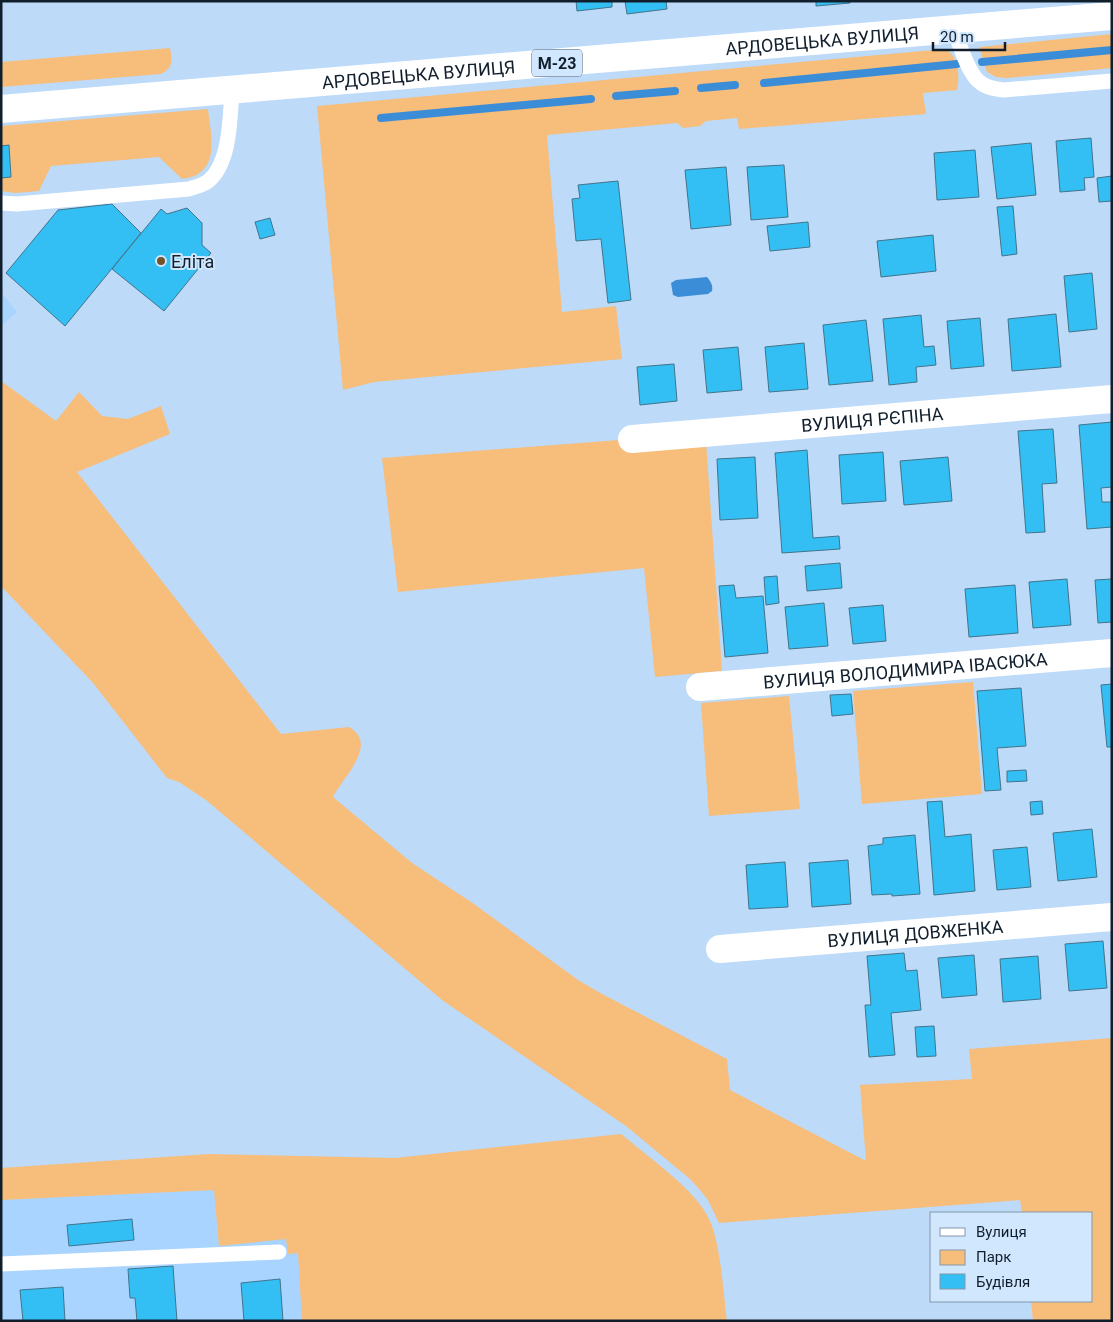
<svg xmlns="http://www.w3.org/2000/svg" width="1113" height="1322" font-family="Roboto,sans-serif">
  <style>
    .built { fill: #a9d4ff }
    .green { fill: #f7bd7b }
    .water { fill: #3c8dd7 }
    .lines { fill: none; stroke-linecap: round; stroke-linejoin: round }
    .stream { stroke: #3c8dd7; stroke-width: 8 }
    .building { fill: #33bff4; stroke: #42748b }
    .lane { stroke: #fff; stroke-width: 15 }
    .street { stroke: #fff; stroke-width: 28 }
    .highway { stroke: #fff; stroke-width: 28 }
    .poi-dot { fill: #75532a; stroke: #d1e7fe; stroke-width: 2 }
    .labels { text-anchor: middle; dominant-baseline: central; stroke-width: 4; stroke-linejoin: round; paint-order: stroke }
    .shield { fill: #d1e7fe; stroke: #4b5b6c; stroke-width: 1 }
    .shield-label { font-size: 16px; font-weight: bold; fill: #111f2d }
    .street-label { font-size: 18px; fill: #111f2d; stroke: #d1e7fe }
    .poi-label { font-size: 18px; fill: #111f2d; stroke: #d1e7fe; text-anchor: start }
  </style>
  <rect width="100%" height="100%" fill="#bddaf8"/>
  <g class="built">
    <polygon points="1,292 17,312 1,326"/>
    <polygon points="398,1181 422,1321 1,1321 1,1200"/>
  </g>
  <g class="green">
    <polygon points="1112,34 1112,68 1007,78 996,77 987,72 979,47"/>
    <path d="M 170,48 C 172,61 174,67 161,74 L 1,87 L 1,62 Z"/>
    <path d="M 945,49 C 959,56 960,76 957,90 L 923,93 L 926,114 L 739,129 L 737,118 L 706,121 L 700,126 L 683,128 L 677,123 L 547,135 L 562,312 L 616,306 L 622,359 L 374,382 L 343,390 L 317,106 Z"/>
    <path d="M 208,109 C 210,130 219,161 198,174 C 194,177 187,178 182,179 L 159,157 L 51,166 L 39,191 L 15,193 L 1,191 L 1,126 Z"/>
    <path d="M 1,381 L 56,421 L 79,392 L 102,416 L 128,419 L 161,406 L 170,434 L 77,472 L 281,734 L 349,727 C 379,744 344,776 333,797 L 412,863 L 474,904 L 578,980 L 602,994 L 727,1059 L 730,1090 L 866,1161 L 860,1085 L 972,1079 L 969,1049 L 1112,1038 L 1112,1321 L 1033,1321 L 1031,1301 L 1092,1301 L 1092,1213 L 1022,1213 L 1020,1200 L 719,1223 L 708,1200 L 700,1190 L 690,1179 L 626,1126 L 442,1000 L 206,800 L 179,782 L 167,778 L 93,683 L 1,586 Z"/>
    <polygon points="632,439 706,441 722,671 655,677 644,568 398,592 382,458"/>
    <polygon points="973,682 982,794 862,804 853,691"/>
    <polygon points="789,696 800,809 709,816 701,703"/>
    <path d="M 621,1134 C 646,1155 697,1191 709,1219 C 721,1244 723,1292 727,1321 L 302,1321 L 298,1253 L 288,1254 L 286,1239 L 219,1246 L 214,1190 L 1,1200 L 1,1168 L 209,1154 L 395,1158 Z"/>
  </g>
  <path class="water" d="M 707,277 C 711,282 713,285 712,291 L 708,294 L 678,297 L 673,295 L 671,283 L 676,280 Z"/>
  <g class="lines">
    <g class="stream">
      <polyline points="982,62 1112,50"/>
      <polyline points="764,83 957,64"/>
      <polyline points="701,88 735,85"/>
      <polyline points="616,96 675,91"/>
      <polyline points="381,118 591,99"/>
    </g>
  </g>
  <g class="building">
    <polygon points="576,1 612,1 612,7 577,11"/>
    <polygon points="625,1 666,1 667,9 627,14"/>
    <polygon points="816,1 850,1 850,3 816,6"/>
    <polygon points="1091,138 1094,177 1084,178 1085,190 1060,192 1056,141"/>
    <polygon points="1031,143 1036,195 997,199 991,147"/>
    <polygon points="9,145 11,177 1,178 1,146"/>
    <polygon points="975,150 979,197 937,200 934,153"/>
    <polygon points="784,165 788,217 751,220 747,167"/>
    <polygon points="726,167 731,225 691,229 685,170"/>
    <polygon points="1112,176 1112,201 1099,202 1097,178"/>
    <polygon points="618,181 631,300 608,303 601,239 576,241 572,199 580,198 578,185"/>
    <polygon points="112,204 141,233 65,326 6,273 58,210"/>
    <polygon points="1013,206 1017,254 1002,256 997,207"/>
    <polygon points="187,208 202,223 202,245 211,253 164,311 112,269 161,209 167,214"/>
    <polygon points="270,218 275,235 260,239 255,222"/>
    <polygon points="808,222 810,247 770,251 767,226"/>
    <polygon points="933,235 936,271 881,277 877,241"/>
    <polygon points="1092,273 1097,329 1069,332 1064,276"/>
    <polygon points="1056,314 1061,367 1012,371 1008,319"/>
    <polygon points="921,315 924,347 934,346 936,365 916,367 917,382 889,385 883,319"/>
    <polygon points="980,318 984,366 951,369 947,321"/>
    <polygon points="866,320 873,381 829,385 823,325"/>
    <polygon points="804,343 808,389 769,392 765,347"/>
    <polygon points="738,347 742,390 707,393 703,350"/>
    <polygon points="674,364 677,401 640,405 637,367"/>
    <polygon points="1112,422 1112,487 1101,488 1102,502 1112,502 1112,527 1087,529 1079,425"/>
    <polygon points="1053,429 1057,483 1042,484 1045,532 1026,533 1018,431"/>
    <polygon points="807,450 813,538 839,536 840,549 782,553 775,453"/>
    <polygon points="883,452 886,501 842,504 839,455"/>
    <polygon points="755,457 758,518 720,520 717,459"/>
    <polygon points="948,457 952,501 904,505 900,461"/>
    <polygon points="840,563 842,588 807,591 805,566"/>
    <polygon points="777,576 779,603 766,605 764,577"/>
    <polygon points="1067,579 1071,625 1033,628 1029,582"/>
    <polygon points="1112,579 1112,622 1098,623 1095,580"/>
    <polygon points="734,585 736,598 763,596 768,653 725,657 719,586"/>
    <polygon points="1015,585 1018,633 969,637 965,589"/>
    <polygon points="824,603 828,646 789,649 785,607"/>
    <polygon points="883,605 886,641 853,644 849,608"/>
    <polygon points="1112,684 1112,747 1107,747 1101,685"/>
    <polygon points="1021,688 1026,746 997,748 1001,790 985,791 977,691"/>
    <polygon points="851,694 853,714 832,716 830,695"/>
    <polygon points="1026,770 1027,781 1007,782 1007,771"/>
    <polygon points="942,801 945,837 971,834 975,891 934,895 927,802"/>
    <polygon points="1042,801 1043,814 1031,815 1030,802"/>
    <polygon points="1092,829 1097,877 1058,881 1053,833"/>
    <polygon points="915,835 920,894 892,896 892,894 872,895 868,846 883,844 883,838"/>
    <polygon points="1027,847 1031,887 997,890 993,850"/>
    <polygon points="848,860 851,904 812,907 809,863"/>
    <polygon points="785,862 788,907 749,909 746,865"/>
    <polygon points="1103,941 1107,988 1069,991 1065,944"/>
    <polygon points="904,953 906,971 917,970 921,1010 891,1013 895,1055 869,1057 865,1005 871,1005 867,956"/>
    <polygon points="974,955 977,995 942,998 938,958"/>
    <polygon points="1038,956 1041,999 1003,1002 1000,959"/>
    <polygon points="934,1026 936,1056 917,1057 915,1027"/>
    <polygon points="132,1219 134,1240 69,1246 67,1225"/>
    <polygon points="173,1266 177,1321 137,1321 135,1298 130,1298 128,1269"/>
    <polygon points="280,1279 283,1321 244,1321 241,1283"/>
    <polygon points="63,1287 65,1321 23,1321 20,1290"/>
  </g>
  <g class="lines">
    <g class="lane">
      <path d="M 954,30 C 960,44 968,75 981,83 C 987,88 996,89 1004,90 L 1112,81"/>
      <path d="M 1,203 L 17,204 L 189,189 C 195,187 203,185 207,182 C 231,164 230,116 232,90"/>
      <polyline points="1,1264 279,1252"/>
    </g>
    <g class="street">
      <path id="s1" d="M 632,439 L 1112,399"/>
      <path id="s2" d="M 700,687 L 1112,653"/>
      <path id="s3" d="M 720,949 L 1112,917"/>
    </g>
    <path class="highway" id="s4" d="M 1,109 L 1112,16"/>
  </g>
  <circle class="poi-dot" cx="161" cy="261" r="5"/>
  <g class="labels">
    <rect class="shield" x="532" y="49.5" width="50" height="27" rx="4"/>
    <g class="shield-label">
      <text x="557" y="63">М-23</text>
    </g>
    <g class="street-label">
      <text stroke="none"><textPath href="#s4" startOffset="824">АРДОВЕЦЬКА ВУЛИЦЯ</textPath></text>
      <text stroke="none"><textPath href="#s4" startOffset="419">АРДОВЕЦЬКА ВУЛИЦЯ</textPath></text>
      <text stroke="none"><textPath href="#s1" startOffset="241">ВУЛИЦЯ РЄПІНА</textPath></text>
      <text stroke="none"><textPath href="#s2" startOffset="206">ВУЛИЦЯ ВОЛОДИМИРА ІВАСЮКА</textPath></text>
      <text stroke="none"><textPath href="#s3" startOffset="196">ВУЛИЦЯ ДОВЖЕНКА</textPath></text>
    </g>
    <g class="poi-label">
      <text x="171" y="261">Еліта</text>
    </g>
  </g>
  <rect width="1113" height="1322" fill="none" stroke="#111f2d" stroke-width="5"/>
  <rect x="930" y="1212" width="162" height="90" fill="#d1e7fe" stroke="#8497aa"/>
  <rect x="940" y="1228" width="25" height="8" fill="#ffffff" stroke="#8497aa"/>
  <text x="976" y="1237" font-size="15" fill="#111f2d">Вулиця</text>
  <rect x="940" y="1250" width="25" height="15" fill="#f7bd7b" stroke="#8497aa"/>
  <text x="976" y="1262" font-size="15" fill="#111f2d">Парк</text>
  <rect x="940" y="1274" width="25" height="15" fill="#33bff4" stroke="#8497aa"/>
  <text x="976" y="1287" font-size="15" fill="#111f2d">Будівля</text>
  <path d="M933 42v8h72v-8" fill="none" stroke="#111f2d" stroke-width="2.5"/>
  <text x="940" y="42" font-size="15" fill="#111f2d" stroke="#d1e7fe" stroke-width="4" paint-order="stroke">20 m</text>
</svg>
